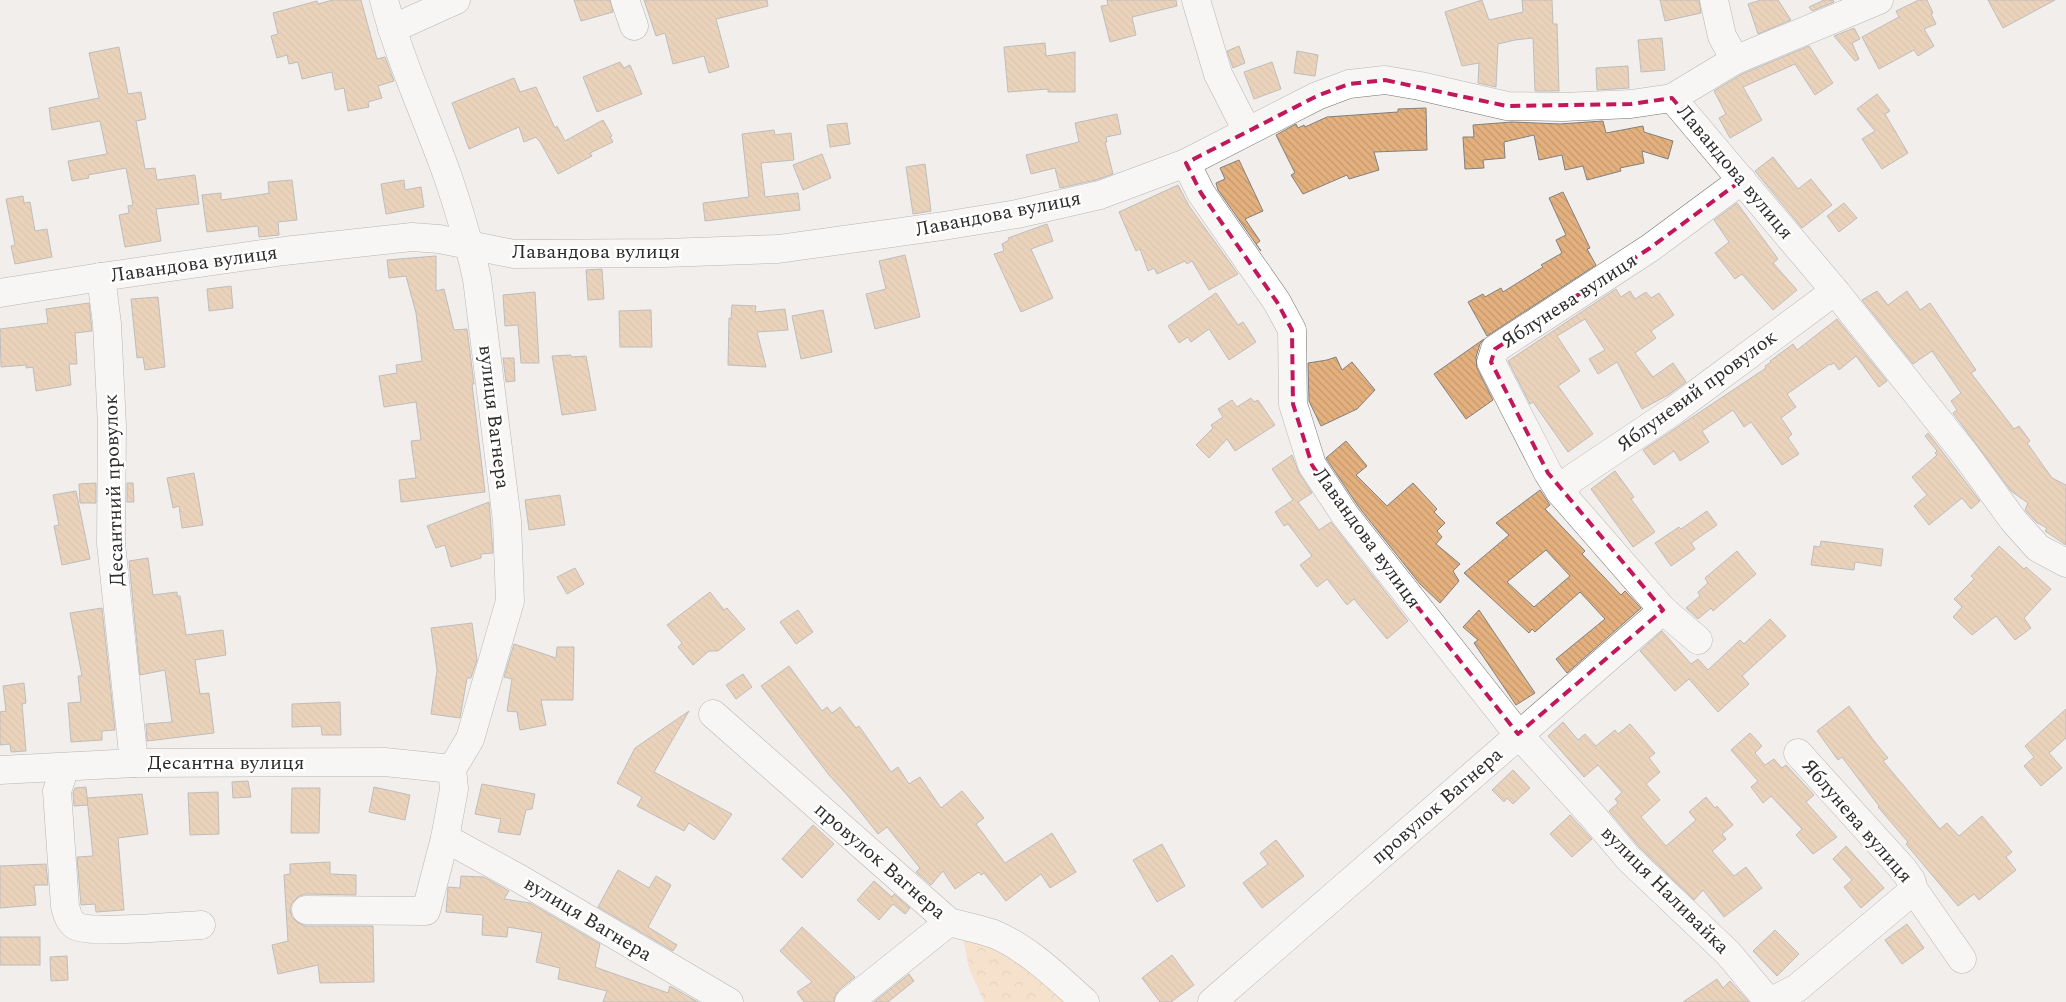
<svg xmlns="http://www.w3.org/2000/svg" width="2066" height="1002" font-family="Spectral,serif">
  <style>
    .forest { fill: url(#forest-crowns) }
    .building { fill: url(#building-back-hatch); stroke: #82807e; fill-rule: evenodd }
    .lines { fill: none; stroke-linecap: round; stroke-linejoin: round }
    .minor-casing { stroke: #757370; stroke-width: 29 }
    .minor { stroke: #fff; stroke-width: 28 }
    .marked { fill: none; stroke: #c2185b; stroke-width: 4; stroke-dasharray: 10 6; stroke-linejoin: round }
    .labels { text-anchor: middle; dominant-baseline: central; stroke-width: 5; stroke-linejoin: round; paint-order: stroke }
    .street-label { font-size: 20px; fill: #2d2c2b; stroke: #fff }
  </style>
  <defs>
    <pattern id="forest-crowns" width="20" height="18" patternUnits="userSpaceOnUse" patternTransform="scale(1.25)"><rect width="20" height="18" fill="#fbd0a5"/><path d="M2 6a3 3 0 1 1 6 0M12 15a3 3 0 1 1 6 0" fill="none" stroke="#d7b38e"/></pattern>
    <pattern id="building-back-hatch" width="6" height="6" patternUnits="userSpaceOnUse" patternTransform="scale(1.25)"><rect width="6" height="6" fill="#e4b17e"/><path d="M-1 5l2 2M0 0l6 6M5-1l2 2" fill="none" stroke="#c4986d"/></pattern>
  </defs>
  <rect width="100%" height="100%" fill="#f1eeec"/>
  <polygon class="forest" points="962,933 1008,951 1067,1002 984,1002 969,968"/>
  <g class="building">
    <polygon points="333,0 361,0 377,59 385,57 394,81 378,86 382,98 368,102 369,107 348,111 344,88 335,90 332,72 302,79 298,62 289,64 287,55 277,58 271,36 278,34 273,13 317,1 318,4"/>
    <polygon points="574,0 610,0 613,12 581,21"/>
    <polygon points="644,0 767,0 768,6 716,19 729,67 709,73 704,56 673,64 665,33 656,36"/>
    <polygon points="1107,0 1176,0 1177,6 1132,17 1136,35 1110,42 1101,6 1108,5"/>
    <polygon points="1482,0 1489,20 1523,12 1522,0 1552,0 1553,24 1557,24 1559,91 1535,91 1533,38 1515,40 1498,44 1496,87 1478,83 1479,63 1462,66 1445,12"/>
    <polygon points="1660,0 1699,0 1701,13 1665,21"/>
    <polygon points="1761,0 1778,0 1791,20 1758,34 1748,4"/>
    <polygon points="1824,0 1833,0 1834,2 1812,11 1809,7"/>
    <polygon points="1919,0 1927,0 1933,13 1931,14 1936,24 1924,29 1934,46 1918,56 1914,50 1879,69 1862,37 1899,17 1896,11"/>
    <polygon points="1988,0 2055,0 2003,28"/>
    <polygon points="1854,28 1860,39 1852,43 1859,59 1855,61 1834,36"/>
    <polygon points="1662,38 1665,70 1641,72 1638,40"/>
    <polygon points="1045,43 1046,56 1075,52 1075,92 1048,92 1048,89 1008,92 1004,47"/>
    <polygon points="1239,46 1245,63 1233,68 1227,51"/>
    <polygon points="1809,46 1833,83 1815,95 1795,64 1743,87 1762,120 1730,138 1719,118 1726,114 1714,91 1742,74"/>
    <polygon points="119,47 128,94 141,92 146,119 136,121 145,169 155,168 157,180 195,175 199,204 156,209 161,241 125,247 119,215 129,213 128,206 133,205 126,168 88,175 89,178 72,181 68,161 107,154 100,121 52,130 49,108 99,98 89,53"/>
    <polygon points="1297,51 1318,55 1315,76 1294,73"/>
    <polygon points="620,62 624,68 630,65 642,94 597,112 583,77"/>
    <polygon points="1272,62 1281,89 1254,99 1244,72"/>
    <polygon points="1628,66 1629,88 1597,90 1596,68"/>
    <polygon points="514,78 520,92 536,87 555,128 557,126 565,141 603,120 612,136 610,137 613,142 590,153 592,156 558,174 539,140 538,140 536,137 524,142 519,127 469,149 452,103"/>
    <polygon points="1877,94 1890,111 1885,114 1908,153 1882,169 1862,139 1875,131 1857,109"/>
    <polygon points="1426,108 1427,150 1374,152 1379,170 1349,179 1347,175 1303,194 1291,175 1295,173 1276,135 1296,124 1298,128 1304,125 1305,127 1327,117 1398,112 1398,109"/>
    <polygon points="1117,114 1121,134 1106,137 1107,142 1105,142 1113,174 1096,180 1060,188 1055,168 1031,174 1026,155 1079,142 1075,123"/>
    <polygon points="1603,121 1606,133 1643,126 1644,132 1673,141 1668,159 1642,151 1644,163 1620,168 1621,171 1587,180 1583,166 1565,170 1562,155 1539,160 1534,135 1504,142 1505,158 1483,160 1484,168 1465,169 1463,137 1474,137 1473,125 1512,122 1560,124"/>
    <polygon points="847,123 850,144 830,147 827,125"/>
    <polygon points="774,130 775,135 791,133 794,160 761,163 765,197 798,193 800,210 705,221 703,203 749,197 742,134"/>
    <polygon points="822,154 831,178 803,190 793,165"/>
    <polygon points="1773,157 1798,189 1811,179 1832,205 1802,228 1755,171"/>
    <polygon points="1239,160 1263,211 1245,219 1260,241 1256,244 1261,251 1218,190 1216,183 1225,179 1220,168"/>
    <polygon points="925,164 931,211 913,214 906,167"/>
    <polygon points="292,180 297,220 278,222 279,235 259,237 258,226 207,232 202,195 221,193 221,200 265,194 269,193 268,182"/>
    <polygon points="404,180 405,190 421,187 424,207 386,214 381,184"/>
    <polygon points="1178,185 1189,206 1238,274 1209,290 1192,261 1187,264 1185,261 1157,274 1154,268 1148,271 1140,249 1136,251 1119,212"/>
    <polygon points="1563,192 1590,248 1587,249 1596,265 1487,336 1468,302 1483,294 1485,297 1501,288 1503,292 1543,267 1541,265 1562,253 1556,240 1566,235 1549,198"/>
    <polygon points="23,196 24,203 30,202 35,231 47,229 52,257 15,264 11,246 15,245 6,199"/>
    <polygon points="1737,203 1778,259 1773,263 1797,290 1773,310 1742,274 1735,279 1715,253 1729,242 1714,220"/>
    <polygon points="1844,203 1857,218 1839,232 1827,216"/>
    <polygon points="1047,224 1053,241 1031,249 1053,298 1021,312 994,254 1004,251 1002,244 1009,240 1008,238"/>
    <polygon points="905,255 920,317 875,329 866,294 886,289 879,261"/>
    <polygon points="436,256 436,291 444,289 454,330 467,329 474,384 472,384 485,492 401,502 399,480 416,478 411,441 421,440 416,402 384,407 379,376 397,373 396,365 422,361 416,313 406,276 389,278 387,260"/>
    <polygon points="602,269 604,299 588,300 586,270"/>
    <polygon points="231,286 233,308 209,311 207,289"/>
    <polygon points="1616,289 1621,297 1630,291 1635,299 1646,292 1651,298 1659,293 1674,315 1651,331 1656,338 1635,353 1653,377 1673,363 1686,382 1668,395 1642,409 1617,362 1598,374 1589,359 1605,350 1585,319 1557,336 1580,371 1558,386 1593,434 1568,452 1533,402 1530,404 1508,361"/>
    <polygon points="1877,291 1888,305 1907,291 1920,310 1930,303 1976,370 1971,373 2014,429 2019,426 2030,441 2027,443 2052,478 2066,485 2066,545 2045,531 2047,528 2036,522 2025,510 2028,503 2011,491 1953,413 1957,410 1951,401 1961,393 1932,351 1913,364 1862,300"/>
    <polygon points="535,292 539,363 521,363 518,325 505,326 503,295"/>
    <polygon points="1216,293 1238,325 1243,322 1256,342 1229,360 1209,329 1191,342 1188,337 1179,343 1168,326"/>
    <polygon points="158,297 165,367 145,370 143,357 137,358 131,299"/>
    <polygon points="89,303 92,331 75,333 77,364 69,364 71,385 36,391 33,367 26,368 26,365 1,367 0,329 48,323 46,309"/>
    <polygon points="732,305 756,306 755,312 785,309 788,330 757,332 766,367 728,365 729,318 731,319"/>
    <polygon points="651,310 652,347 620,347 619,311"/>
    <polygon points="823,310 832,352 801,359 792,316"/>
    <polygon points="1837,319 1887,381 1879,387 1856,356 1839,370 1834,363 1831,365 1830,364 1787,394 1796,407 1781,418 1792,434 1788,438 1799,454 1782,465 1751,422 1744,427 1733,410 1702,431 1709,442 1680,461 1674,451 1654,465 1643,450 1766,368 1765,366 1771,362 1770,361 1793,344 1797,350"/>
    <polygon points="1484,339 1480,344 1476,357 1477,368 1493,400 1466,419 1434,374"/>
    <polygon points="571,355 571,357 586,356 596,410 562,415 552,356"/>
    <polygon points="1336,357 1342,370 1352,362 1375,390 1357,409 1321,426 1309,401 1308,363 1327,360"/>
    <polygon points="503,358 514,358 515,381 506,382"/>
    <polygon points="1251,398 1254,402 1258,400 1275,425 1235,451 1227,439 1209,458 1196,445 1213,428 1211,425 1223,417 1218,409 1232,400 1237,407"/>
    <polygon points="1928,433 1980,501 1971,509 1962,498 1929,525 1914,506 1927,495 1912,477 1937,455 1935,453 1937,451 1925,436"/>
    <polygon points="1346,441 1367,466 1356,475 1387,506 1413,483 1437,509 1434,512 1445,523 1437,531 1442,537 1436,544 1460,564 1453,571 1459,581 1440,603 1420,584 1358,506 1326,458"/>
    <polygon points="1292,455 1299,473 1312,493 1298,502 1319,530 1331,522 1408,621 1387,639 1354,599 1347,605 1327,579 1317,587 1300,565 1312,556 1288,524 1284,526 1275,512 1293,500 1272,469"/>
    <polygon points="1615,471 1634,497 1631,499 1655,532 1633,547 1591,489"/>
    <polygon points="194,473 203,525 182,528 179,506 173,508 167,478"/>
    <polygon points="96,483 96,503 80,503 79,484"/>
    <polygon points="127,483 133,483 134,502 127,502"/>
    <path d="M 1540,490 L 1550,505 L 1545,509 L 1585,551 L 1582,554 L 1621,595 L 1625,591 L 1641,608 L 1567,673 L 1556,659 L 1605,619 L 1580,592 L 1535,632 L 1532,629 L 1529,633 L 1464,573 L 1509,535 L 1496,523 ZM 1546,550 L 1570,576 L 1534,607 L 1507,582 Z"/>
    <polygon points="76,491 90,559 62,565 54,526 59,525 53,495"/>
    <polygon points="560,495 565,525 529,530 525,500"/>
    <polygon points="489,502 493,553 481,554 481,558 451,567 445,545 436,548 427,526"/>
    <polygon points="1707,511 1717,525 1691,543 1695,549 1671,566 1655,543 1679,527 1681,529"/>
    <polygon points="1821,541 1883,549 1881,566 1855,562 1854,570 1811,565 1814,546 1820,547"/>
    <polygon points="1999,546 2024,569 2026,567 2051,589 2024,618 2031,628 2015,640 1996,616 1972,635 1953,617 1962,607 1954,599 1974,579 1971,576"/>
    <polygon points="1737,551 1756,574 1713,611 1711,608 1698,619 1686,608 1700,596 1698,592 1708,583 1705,578"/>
    <polygon points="148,558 153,595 177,592 177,596 180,596 186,635 223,630 226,655 195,660 200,694 209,693 214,733 147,741 146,724 172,722 165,670 140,675 129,561"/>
    <polygon points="575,568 584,584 567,594 557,577"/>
    <polygon points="710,592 724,610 727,608 745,629 718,651 709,651 693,665 678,647 682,643 667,625"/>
    <polygon points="102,608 115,730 102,731 102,740 71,742 68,703 81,702 78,676 82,676 70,613"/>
    <polygon points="798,610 813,632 796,644 780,622"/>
    <polygon points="1479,610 1535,693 1516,705 1474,643 1478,640 1463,627"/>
    <polygon points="1770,619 1786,636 1742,676 1749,684 1718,712 1689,679 1675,691 1640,651 1662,631 1691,664 1698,659 1708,670 1740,640 1744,644"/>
    <polygon points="472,623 477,660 471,678 467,678 460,718 431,714 437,670 431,628"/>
    <polygon points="514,644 556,658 557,647 574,647 573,700 541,700 546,725 520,730 517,712 507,711 512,679 504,677"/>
    <polygon points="789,666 822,711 827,707 832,713 840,707 856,728 859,726 891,772 898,767 909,784 920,777 941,808 962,791 984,818 976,824 1005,863 1052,833 1076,872 1050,888 1041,874 1006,901 984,873 981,875 979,872 955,889 943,871 931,885 916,872 920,868 887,827 878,834 848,796 829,775 761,686"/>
    <polygon points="743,674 752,687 736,699 726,685"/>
    <polygon points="24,683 26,703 22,704 26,751 11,752 10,744 0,745 0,712 6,711 3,686"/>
    <polygon points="340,702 341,735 322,735 321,726 292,727 292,704"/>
    <polygon points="1849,706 1874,741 1888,758 1883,761 1940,829 1947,823 1959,836 1982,816 2012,852 2006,857 2016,870 1979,900 1974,894 1958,906 1906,844 1908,842 1878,807 1879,806 1842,757 1838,760 1817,731"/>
    <polygon points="2066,709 2066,738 2049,753 2062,768 2041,786 2024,766 2034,757 2025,746"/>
    <polygon points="689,711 654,772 732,814 714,840 689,823 684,831 637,806 642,797 617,783 635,748"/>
    <polygon points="1563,722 1578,740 1585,734 1596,746 1615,730 1618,734 1630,724 1655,753 1649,758 1660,772 1646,784 1660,800 1641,817 1666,846 1696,820 1689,812 1706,797 1715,808 1717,806 1733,825 1722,834 1726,839 1712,851 1734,876 1746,867 1762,888 1724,917 1703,890 1694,900 1639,847 1609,811 1618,803 1615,799 1622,792 1598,765 1584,777 1548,736"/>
    <polygon points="1750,733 1762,746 1755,753 1765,765 1774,759 1782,768 1786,765 1814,795 1806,802 1837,837 1813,854 1796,835 1802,829 1771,796 1763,803 1751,787 1758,781 1731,750"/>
    <polygon points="1513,770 1530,788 1513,804 1507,798 1504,802 1492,790"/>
    <polygon points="248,781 251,797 233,798 232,782"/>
    <polygon points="482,784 535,794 532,809 526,810 520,835 498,832 501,819 475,814"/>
    <polygon points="86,787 88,805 74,806 73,793 75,788"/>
    <polygon points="374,787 410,795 405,820 369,812"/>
    <polygon points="292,788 320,788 319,833 291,833"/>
    <polygon points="218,792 219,834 190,835 188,793"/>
    <polygon points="142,794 148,834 118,838 124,910 96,912 95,904 81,905 77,857 93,856 87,798"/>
    <polygon points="1570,815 1592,839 1572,857 1550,834"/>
    <polygon points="813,825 834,844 802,878 782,859"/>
    <polygon points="1276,840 1304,876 1262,908 1243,883 1268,864 1260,853"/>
    <polygon points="1162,844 1185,886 1157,902 1133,860"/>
    <polygon points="1846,846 1884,888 1861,908 1844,887 1852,880 1833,859"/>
    <polygon points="330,862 330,874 356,875 356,895 306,894 299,896 292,903 290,909 292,917 298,923 306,926 373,926 374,982 320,983 318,965 278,974 272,945 288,941 284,875 290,874 290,864"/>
    <polygon points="46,864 48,885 34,885 36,905 0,908 0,866"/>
    <polygon points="618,870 649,888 656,876 671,885 648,927 677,945 673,951 598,907"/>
    <polygon points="461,876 484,877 509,891 504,899 530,903 600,944 595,967 668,993 670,986 698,1002 603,1002 607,991 558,979 560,968 536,962 542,933 508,927 507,937 482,935 483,915 446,912 448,887 460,888"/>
    <polygon points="874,881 892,897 894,894 910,908 905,914 893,904 879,920 857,900"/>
    <polygon points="1907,924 1924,948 1902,964 1885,940"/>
    <polygon points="802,927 855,977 839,990 835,996 834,1002 804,1002 797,992 812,982 780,951"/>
    <polygon points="1775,930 1799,954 1777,976 1753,951"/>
    <rect x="0" y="937" width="40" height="28"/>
    <polygon points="1172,955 1194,985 1171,1002 1160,1002 1142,978"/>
    <polygon points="67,956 68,980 51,981 50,957"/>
    <polygon points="909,974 914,981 888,1002 874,1002"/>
    <polygon points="1717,979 1723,988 1730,981 1749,1002 1683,1002"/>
  </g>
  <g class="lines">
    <g class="minor-casing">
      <g id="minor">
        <polyline points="625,0 634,26"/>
        <polyline points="1196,0 1218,74 1247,131"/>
        <polyline points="1714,0 1722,36 1735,60"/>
        <polyline points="392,29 456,0"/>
        <polyline points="1672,98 1735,60 1879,0"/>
        <polyline points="1186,163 1201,193 1277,302 1292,330 1293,404 1312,465 1345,515 1518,734 1591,814 1628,858 1728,953 1769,1002"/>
        <polyline points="101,277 107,324 112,426 111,543 134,763"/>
        <polyline points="0,293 101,277 284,251 412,237 439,239 514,254 664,253 778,249 943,226 1017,214 1100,195 1186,163 1317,96 1349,84 1385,80 1420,86 1507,106 1563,107 1631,104 1672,98 1835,291 1965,454 2013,520 2038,548 2066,563"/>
        <polyline points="1560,492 1573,478 1673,411 1835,291"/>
        <polyline points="1698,640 1663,610 1560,492 1548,473 1491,362 1495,349 1650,248 1742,180"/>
        <path d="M 713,714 L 949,922 C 964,926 980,929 994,934 C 1029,949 1058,978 1085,1002"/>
        <polyline points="1798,753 1903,869 1911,880 1914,890 1962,959"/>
        <path d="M 65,768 L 57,791 L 65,906 C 67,914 69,922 76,926 C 90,934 179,926 201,925"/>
        <polyline points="0,770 134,763 385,762 452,769"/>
        <polyline points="445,838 520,879 729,1002"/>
        <path d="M 306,910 L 426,911 L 445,838 L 454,789 L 452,769 L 470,739 L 510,601 L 507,521 L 477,279 C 470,246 460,213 449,180 C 428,120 400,62 384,0"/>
        <polyline points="849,1002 949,922"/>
        <polyline points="1212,1002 1663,610"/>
        <polyline points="1770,1002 1797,988 1914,890"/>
      </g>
    </g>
    <use href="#minor" class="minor"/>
  </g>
  <path d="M0 0H2066V1002H0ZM 1385,80 L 1507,106 L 1631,104 L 1672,98 L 1742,180 L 1650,248 L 1495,349 L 1491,362 L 1548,473 L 1663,610 L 1518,734 L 1345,515 L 1312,465 L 1293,404 L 1292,330 L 1277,302 L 1201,193 L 1186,163 L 1317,96 L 1349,84 Z" fill="#f1eeec" fill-opacity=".55" fill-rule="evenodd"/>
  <path class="marked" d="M 1385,80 L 1507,106 L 1631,104 L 1672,98 L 1742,180 L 1650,248 L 1495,349 L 1491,362 L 1548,473 L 1663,610 L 1518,734 L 1345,515 L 1312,465 L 1293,404 L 1292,330 L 1277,302 L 1201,193 L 1186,163 L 1317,96 L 1349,84 Z"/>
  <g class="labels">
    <g class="street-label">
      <text transform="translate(1735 172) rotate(50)">Лавандова вулиця</text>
      <text transform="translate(998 214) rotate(-11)">Лавандова вулиця</text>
      <text x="596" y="252">Лавандова вулиця</text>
      <text transform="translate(194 264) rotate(-8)">Лавандова вулиця</text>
      <text transform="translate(1569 301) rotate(-33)">Яблунева вулиця</text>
      <text transform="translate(1697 391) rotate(-36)">Яблуневий провулок</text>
      <text transform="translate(494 417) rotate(83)">вулиця Вагнера</text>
      <text transform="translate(114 490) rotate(-92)">Десантний провулок</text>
      <text transform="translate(1367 538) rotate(54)">Лавандова вулиця</text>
      <text x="226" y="763">Десантна вулиця</text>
      <text transform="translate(1437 806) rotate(-41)">провулок Вагнера</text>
      <text transform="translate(1857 821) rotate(49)">Яблунева вулиця</text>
      <text transform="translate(880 861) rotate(41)">провулок Вагнера</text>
      <text transform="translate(1665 890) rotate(45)">вулиця Наливайка</text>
      <text transform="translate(588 919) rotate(31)">вулиця Вагнера</text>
    </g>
  </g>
</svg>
